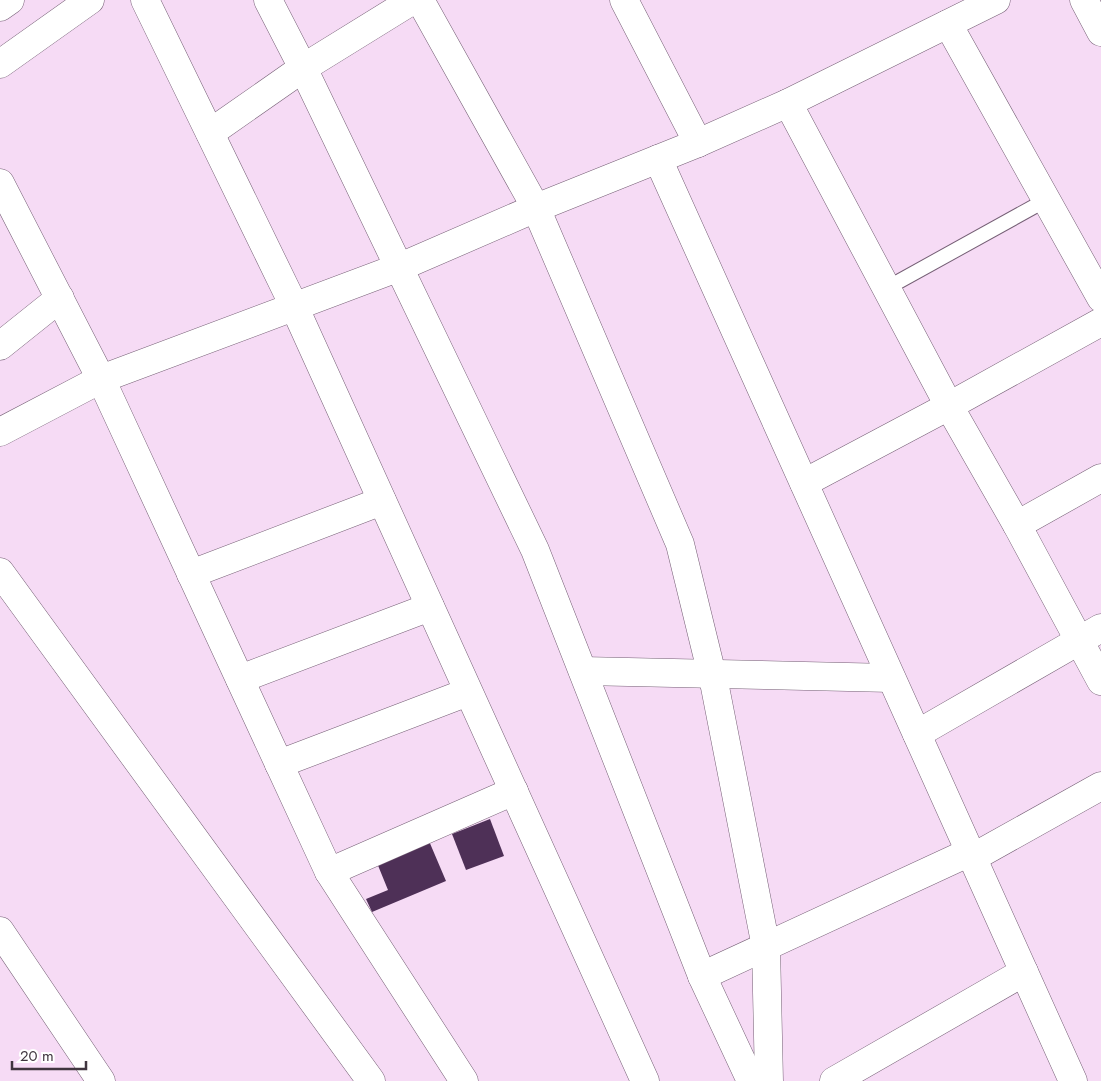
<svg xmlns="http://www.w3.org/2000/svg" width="1101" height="1081" font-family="Jost,sans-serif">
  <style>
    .building { fill: #4e3057 }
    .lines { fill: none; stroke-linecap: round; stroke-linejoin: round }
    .lane-casing { stroke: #766076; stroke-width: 16 }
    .street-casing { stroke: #766076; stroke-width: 29 }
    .primary-casing { stroke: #766076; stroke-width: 29 }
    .lane { stroke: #fff; stroke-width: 14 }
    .street { stroke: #fff; stroke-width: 28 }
    .primary { stroke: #fff; stroke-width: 28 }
  </style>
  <rect width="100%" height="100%" fill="#f6dbf5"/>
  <g class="building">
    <polygon points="490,819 504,856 466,870 452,834"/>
    <polygon points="429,841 446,881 372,912 366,899 388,890 377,863"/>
  </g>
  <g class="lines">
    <g class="lane-casing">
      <polyline id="lane" points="887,288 1046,200"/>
    </g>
    <g class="street-casing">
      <g id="street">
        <polyline points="145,0 294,306 645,1081"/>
        <polyline points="268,0 303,68 535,550 702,976 751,1081"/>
        <polyline points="420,0 536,208 680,544 715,687 766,947 769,1081"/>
        <polyline points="624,0 698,143"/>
        <polyline points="1084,0 1101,32"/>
        <polyline points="948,24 1101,298"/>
        <polyline points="788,103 949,406 1017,525 1101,681"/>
        <polyline points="210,133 303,68 413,0"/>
        <polyline points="658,159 1073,1081"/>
        <polyline points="0,183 101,379 329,872 464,1081"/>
        <polyline points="0,346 60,298"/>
        <polyline points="0,432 101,379 400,267 536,208 698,143 788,103 996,0"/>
        <polyline points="804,483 949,406 1101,322"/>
        <polyline points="1017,525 1101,478"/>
        <polyline points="0,572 371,1081"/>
        <polyline points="191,574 382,501"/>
        <polyline points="583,671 891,678"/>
        <polyline points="240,679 430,607"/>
        <polyline points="917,734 1101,628"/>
        <polyline points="279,764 468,692"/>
        <polyline points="972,858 1101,786"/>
        <polyline points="329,872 514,791"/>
        <polyline points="0,931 101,1081"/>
        <polyline points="702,976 970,852"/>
        <polyline points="834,1081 1024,972"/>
      </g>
    </g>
    <g class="primary-casing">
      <g id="primary">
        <polyline points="0,7 10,0"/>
        <polyline points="0,64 90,0"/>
      </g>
    </g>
    <use href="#lane" class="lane"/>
    <use href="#street" class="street"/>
    <use href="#primary" class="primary"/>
  </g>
  <path d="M12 1061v8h74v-8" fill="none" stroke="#40353f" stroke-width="2.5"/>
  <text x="20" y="1061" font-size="15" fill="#40353f" stroke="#ffffff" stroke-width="4" paint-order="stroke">20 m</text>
</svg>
